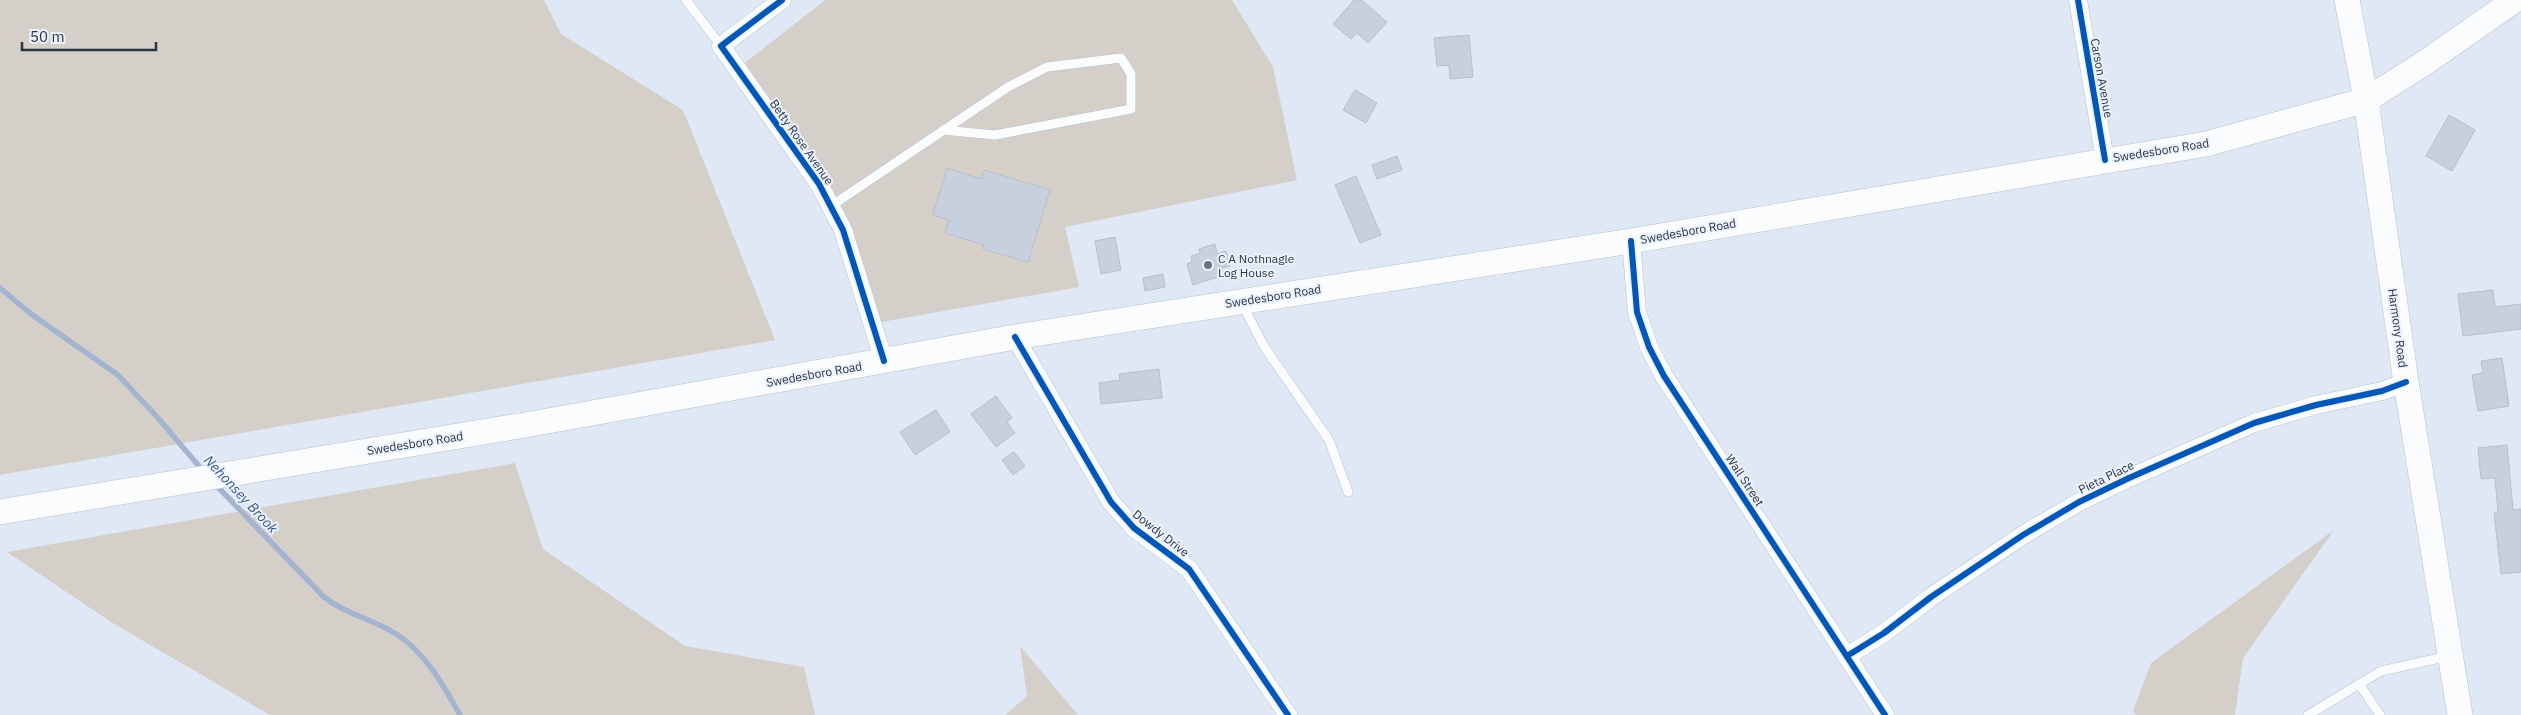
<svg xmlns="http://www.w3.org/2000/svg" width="2521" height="715" font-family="'IBM Plex Sans',sans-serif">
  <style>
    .green { fill: #d4cfc9 }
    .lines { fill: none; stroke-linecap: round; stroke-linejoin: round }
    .stream { stroke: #a4b4cf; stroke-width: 5.5 }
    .building { fill: #c9d0dd; stroke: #b8bfca }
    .service-casing { stroke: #bac0cb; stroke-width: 10 }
    .minor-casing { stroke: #bac0cb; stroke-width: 19 }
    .secondary-casing { stroke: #bac0cb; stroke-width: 26 }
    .service { stroke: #fafcfe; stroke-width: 9 }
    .minor { stroke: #fafcfe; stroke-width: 18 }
    .secondary { stroke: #fafcfe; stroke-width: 25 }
    .cycleway-casing { stroke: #ebf2ff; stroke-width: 9 }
    .cycleway { stroke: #0057b8; stroke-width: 6 }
    .poi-dot { fill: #6b737f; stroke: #ebf2ff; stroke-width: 2 }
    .labels { text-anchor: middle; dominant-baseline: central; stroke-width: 4; stroke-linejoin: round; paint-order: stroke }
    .street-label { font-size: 12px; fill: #2c343f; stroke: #ebf2ff }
    .poi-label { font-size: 12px; fill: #2c343f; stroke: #ebf2ff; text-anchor: start }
    .water-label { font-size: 14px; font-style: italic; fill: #3a5785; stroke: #ebf2ff }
  </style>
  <rect width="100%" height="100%" fill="#e0e8f5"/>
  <g class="green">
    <polygon points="0,0 544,0 561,34 683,110 775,340 0,475"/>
    <polygon points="825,0 1232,0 1273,67 1297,180 1065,227 1079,287 876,323 837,207 741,66"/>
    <polygon points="515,463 543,549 685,646 804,667 815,715 270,715 111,622 7,552"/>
    <polygon points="2334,530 2243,658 2235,715 2136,715 2133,711 2151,663"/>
    <polygon points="1020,646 1078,715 1005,715 1027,696"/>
  </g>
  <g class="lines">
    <g class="stream">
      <polyline points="0,288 31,314 118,375 158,418 204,472"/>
      <path d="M 215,484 L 324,597 C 347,615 373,619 396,634 C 425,652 444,686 460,715"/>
    </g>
  </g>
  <g class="building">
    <polygon points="1354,0 1362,0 1387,22 1368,43 1357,33 1351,39 1333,24"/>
    <polygon points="1469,35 1473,77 1450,79 1449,65 1437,66 1434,38"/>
    <polygon points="1355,90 1377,103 1366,123 1343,110"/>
    <polygon points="2449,115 2475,130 2452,171 2426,156"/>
    <polygon points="1397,156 1402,170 1377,179 1372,165"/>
    <polygon points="947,168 981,179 984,170 1050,190 1028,262 983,249 984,245 945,233 949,220 933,215"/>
    <polygon points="1356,176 1381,235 1360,243 1335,185"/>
    <polygon points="1115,237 1121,270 1101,274 1095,241"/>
    <polygon points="1215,244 1217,254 1226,251 1230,266 1219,269 1221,276 1193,285 1187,264 1192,262 1191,256 1200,253 1199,249"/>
    <polygon points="1163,274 1165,287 1145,291 1143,278"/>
    <polygon points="2493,290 2495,307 2521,304 2521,329 2463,336 2458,294"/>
    <polygon points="2502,358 2509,406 2478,411 2472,375 2483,373 2481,361"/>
    <polygon points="1159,369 1162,398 1101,404 1099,383 1120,380 1119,374"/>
    <polygon points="996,396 1012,418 1007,422 1015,433 996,447 971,414"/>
    <polygon points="936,410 950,432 915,455 900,432"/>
    <polygon points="2507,445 2513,510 2521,509 2521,572 2501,574 2494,513 2498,512 2495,478 2481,479 2478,448"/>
    <polygon points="1014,452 1025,466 1013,475 1002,460"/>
  </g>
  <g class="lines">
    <g class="service-casing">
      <g id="service">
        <polyline points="686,0 721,46"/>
        <polyline points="831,206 1008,87 1047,67 1121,58 1131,74 1131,109 995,135 943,130"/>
        <polyline points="1242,304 1265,348 1329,440 1348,492"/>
        <polyline points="2359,684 2380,715"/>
        <polyline points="2308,715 2381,671 2449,656"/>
      </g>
    </g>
    <g class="minor-casing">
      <g id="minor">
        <polyline points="782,0 721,46 819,184 843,230 884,361"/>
        <polyline points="2078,0 2105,160"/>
        <polyline points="1631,241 1637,312 1649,347 1664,376 1885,715"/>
        <polyline points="1015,337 1111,502 1134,528 1189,569 1288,715"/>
        <polyline points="1847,656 1884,633 1931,597 2023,535 2079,502 2129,478 2254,423 2316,405 2382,391 2406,382"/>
      </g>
    </g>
    <g class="secondary-casing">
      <g id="secondary">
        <polyline points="2347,0 2366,100 2406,382 2460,715"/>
        <polyline points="0,512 531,424 1015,337 1631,241 2206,144 2366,100 2423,64 2515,0"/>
      </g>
    </g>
    <use href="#service" class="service"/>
    <use href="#minor" class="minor"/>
    <use href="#secondary" class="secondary"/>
    <g class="cycleway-casing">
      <g id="cycleway">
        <polyline points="782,0 721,46 819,184 843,230 884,361"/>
        <polyline points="2078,0 2105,160"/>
        <polyline points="1631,241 1637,312 1649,347 1664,376 1885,715"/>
        <polyline points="1015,337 1111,502 1134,528 1189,569 1288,715"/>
        <polyline points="1847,656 1884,633 1931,597 2023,535 2079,502 2129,478 2254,423 2316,405 2382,391 2406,382"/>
      </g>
    </g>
    <use href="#cycleway" class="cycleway"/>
  </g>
  <circle class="poi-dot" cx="1208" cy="265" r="5"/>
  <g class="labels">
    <g class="street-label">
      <text transform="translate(2102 78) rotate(80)">Carson Avenue</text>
      <text transform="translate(802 142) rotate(55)">Betty Rose Avenue</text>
      <text transform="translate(2161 150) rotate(-9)">Swedesboro Road</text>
      <text transform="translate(1688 231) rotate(-10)">Swedesboro Road</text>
      <text transform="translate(1273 296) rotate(-9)">Swedesboro Road</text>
      <text transform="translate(2398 328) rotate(82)">Harmony Road</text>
      <text transform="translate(814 374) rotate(-10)">Swedesboro Road</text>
      <text transform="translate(415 443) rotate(-9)">Swedesboro Road</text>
      <text transform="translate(2106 477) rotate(-26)">Pieta Place</text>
      <text transform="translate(1745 480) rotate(57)">Wall Street</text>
      <text transform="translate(1161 533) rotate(38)">Dowdy Drive</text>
    </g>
    <g class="poi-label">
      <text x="1218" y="258">C A Nothnagle<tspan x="1218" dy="14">Log House</tspan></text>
    </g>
    <g class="water-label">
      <text transform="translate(241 494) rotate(47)">Nehonsey Brook</text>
    </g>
  </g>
  <path d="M22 42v8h134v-8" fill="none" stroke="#2c343f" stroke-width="2.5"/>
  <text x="30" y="42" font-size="15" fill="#2c343f" stroke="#ebf2ff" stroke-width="4" paint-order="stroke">50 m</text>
</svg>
